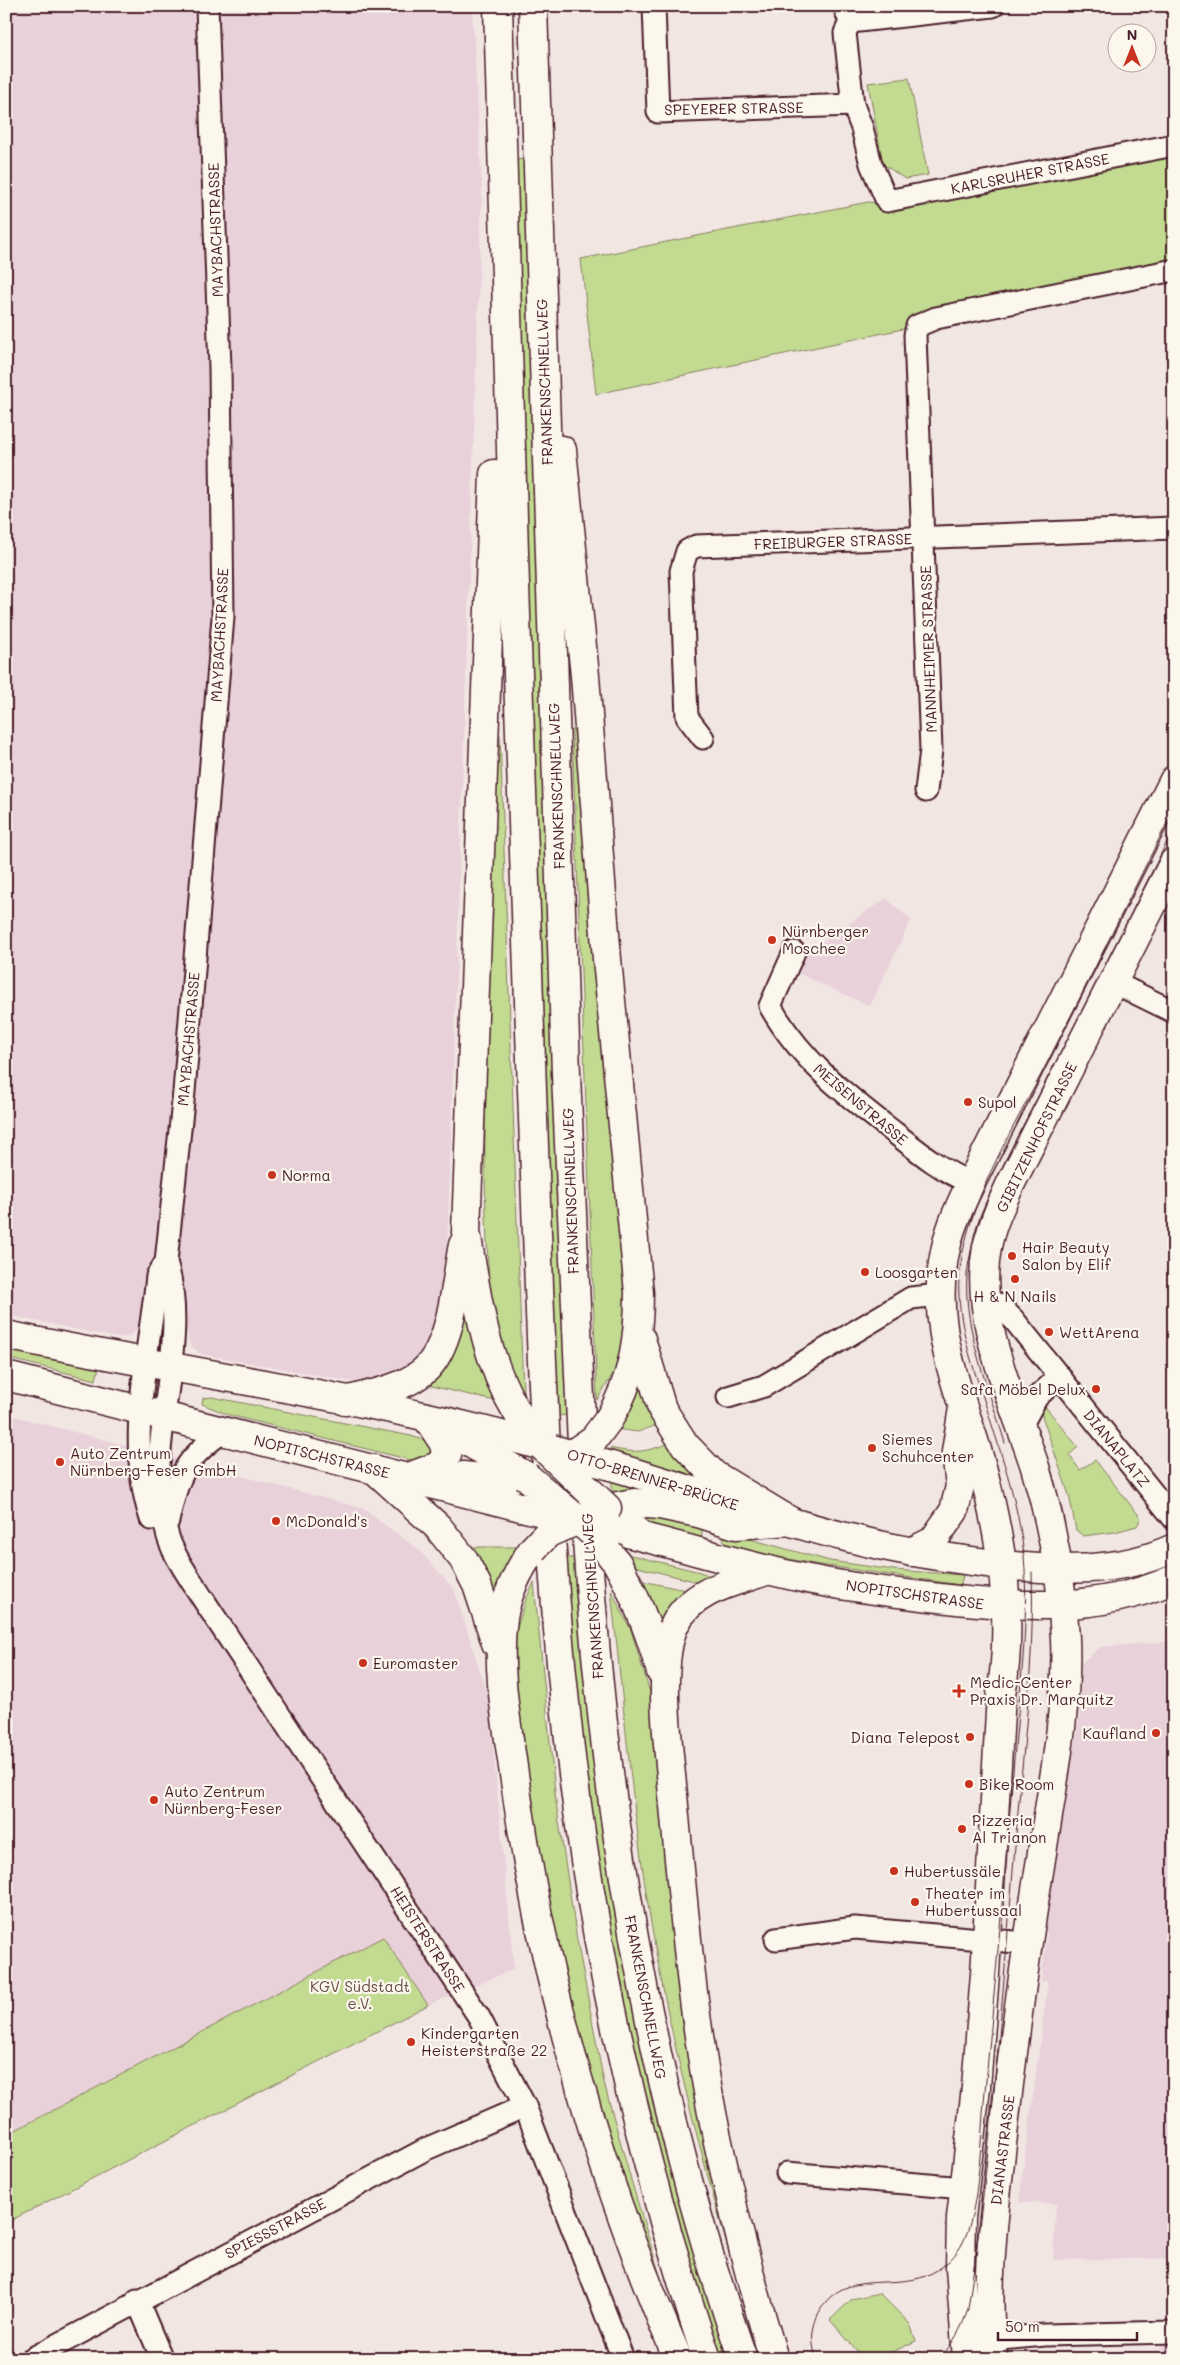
<svg xmlns="http://www.w3.org/2000/svg" width="1180" height="2365" font-family="Mali,sans-serif">
  <style>
    .built { fill: #e8d1d9 }
    .green { fill: #c2db91; stroke: #867d5e }
    .lines { fill: none; stroke-linecap: round; stroke-linejoin: round }
    .street-casing { stroke: #4a1f2b; stroke-width: 25 }
    .secondary-casing { stroke: #4a1f2b; stroke-width: 31 }
    .primary-casing { stroke: #4a1f2b; stroke-width: 31 }
    .highway-casing { stroke: #4a1f2b; stroke-width: 31 }
    .street { stroke: #fbf7ec; stroke-width: 21 }
    .secondary { stroke: #fbf7ec; stroke-width: 28 }
    .primary { stroke: #fbf7ec; stroke-width: 28 }
    .highway { stroke: #fbf7ec; stroke-width: 28 }
    .tram { stroke: #4a1f2b; stroke-width: 1 }
    .primary-bridge-casing { stroke: #4a1f2b; stroke-width: 31; stroke-linecap: butt }
    .highway-bridge-casing { stroke: #4a1f2b; stroke-width: 31; stroke-linecap: butt }
    .primary-bridge { stroke: #fbf7ec; stroke-width: 28 }
    .highway-bridge { stroke: #fbf7ec; stroke-width: 28 }
    .poi-dot { fill: #c8321e; stroke: #fbf7ec; stroke-width: 2 }
    .labels { text-anchor: middle; dominant-baseline: central; stroke-width: 4.5; stroke-linejoin: round; paint-order: stroke }
    .street-label { font-size: 15px; fill: #4a1f2b; stroke: #fbf7ec }
    .poi-label { font-size: 15px; fill: #4a1f2b; stroke: #fbf7ec; text-anchor: start }
    .park-label { font-size: 15px; fill: #684e44; stroke: #fbf7ec }
  </style>
  <rect width="100%" height="100%" fill="#f2e6e3"/>
  <filter id="ink" filterUnits="userSpaceOnUse"><feTurbulence type="fractalNoise" baseFrequency=".02" numOctaves="2"/><feDisplacementMap in="SourceGraphic" scale="10" xChannelSelector="R" yChannelSelector="G"/><feConvolveMatrix kernelMatrix="1 2 1 2 8 2 1 2 1" color-interpolation-filters="sRGB"/></filter>
  <g filter="url(#ink)">
    <g class="built">
      <polygon points="6,6 472,6 482,187 447,1253 444,1289 431,1343 413,1366 372,1382 355,1382 201,1354 190,1345 186,1329 143,1323 130,1336 118,1338 6,1315"/>
      <polygon points="886,898 911,920 870,1006 795,972 808,952"/>
      <polygon points="6,1414 362,1508 419,1550 454,1589 488,1696 514,1969 428,2005 383,1937 6,2135"/>
      <polygon points="1174,1641 1174,2258 1053,2260 1056,2204 1019,2202 1048,1981 1041,1981 1047,1932 1041,1923 1067,1766 1076,1742 1081,1701 1081,1663 1101,1647"/>
      <polygon points="1161,2342 1174,2342 1174,2359 1162,2359"/>
    </g>
    <g class="green">
      <polygon points="909,78 928,175 905,179 883,164 868,83"/>
      <polygon points="1174,151 1174,267 907,328 596,394 581,259 868,202 879,203"/>
      <polygon points="526,159 568,1415 555,1416 513,160"/>
      <polygon points="572,730 576,730 628,1306 618,1376 613,1374 597,1400"/>
      <path d="M 493,735 L 500,735 L 523,1392 C 489,1342 488,1275 486,1216 C 484,1162 485,1108 486,1053 C 487,947 490,841 493,735 Z"/>
      <polygon points="463,1317 467,1321 488,1390 495,1401 423,1384"/>
      <polygon points="6,1346 99,1367 96,1380 6,1358"/>
      <polygon points="639,1380 657,1425 638,1432 615,1429"/>
      <polygon points="212,1397 411,1436 433,1443 438,1453 415,1461 229,1415 202,1404 203,1398"/>
      <polygon points="1044,1405 1078,1447 1069,1455 1080,1470 1095,1460 1141,1518 1137,1526 1115,1532 1083,1536 1076,1530 1069,1495 1040,1410"/>
      <path d="M 670,1443 L 700,1478 L 696,1483 L 610,1455 L 610,1448 C 636,1454 645,1452 670,1443 Z"/>
      <polygon points="612,1477 657,1490 612,1493"/>
      <polygon points="640,1513 703,1525 701,1539 669,1532 639,1517"/>
      <polygon points="728,1533 830,1561 894,1570 963,1575 961,1585 814,1564 728,1547 723,1539"/>
      <polygon points="462,1547 520,1547 497,1599"/>
      <polygon points="627,1554 700,1572 711,1576 702,1583 629,1565"/>
      <polygon points="564,1558 576,1558 586,1676 732,2359 718,2359 688,2272 614,1972 591,1817"/>
      <polygon points="637,1580 690,1591 662,1625 658,1625"/>
      <polygon points="534,1583 556,1802 577,1940 604,2083 631,2180 661,2279 667,2323 612,2164 547,1924 519,1744 512,1644 526,1599"/>
      <path d="M 611,1590 L 631,1630 L 652,1699 L 695,2081 L 737,2281 C 711,2189 685,2097 666,2003 C 637,1867 626,1728 611,1590 Z"/>
      <polygon points="383,1937 428,2005 6,2223 6,2135"/>
      <polygon points="879,2293 910,2324 916,2341 890,2353 887,2359 864,2359 830,2320 852,2299"/>
    </g>
    <g class="lines">
      <g class="street-casing">
        <g id="street">
          <path d="M 207,6 L 220,368 L 223,617 L 184,1092 L 166,1262 C 186,1326 162,1399 159,1465 C 157,1487 161,1508 166,1529 C 171,1553 188,1575 201,1596 L 479,2017 L 525,2106 L 623,2359"/>
          <polyline points="654,6 658,112 853,105"/>
          <polyline points="844,6 850,22 845,33 853,105 862,128 871,164 887,201 1174,145"/>
          <polyline points="850,22 993,6"/>
          <polyline points="703,738 687,717 681,571 687,551 696,546 1174,528"/>
          <polyline points="926,791 931,750 915,335 917,326 936,318 1174,270"/>
          <path d="M 794,952 L 770,1006 C 801,1061 846,1095 895,1133 C 919,1152 942,1171 971,1183"/>
          <polyline points="1113,982 1174,1012"/>
          <polyline points="985,1297 1000,1306 1014,1320 1174,1519"/>
          <polyline points="728,1397 764,1386 911,1298 940,1295"/>
          <polyline points="1021,1426 1037,1397 1060,1376"/>
          <path d="M 151,1519 C 125,1441 149,1356 157,1276 L 166,1262"/>
          <path d="M 168,1521 C 179,1474 184,1459 224,1431"/>
          <polyline points="776,1939 855,1928 1027,1943"/>
          <polyline points="787,2173 964,2188"/>
          <polyline points="137,2300 162,2359"/>
          <polyline points="978,2341 1045,2335 1174,2332"/>
          <polyline points="31,2359 426,2149 525,2106"/>
        </g>
      </g>
      <g class="secondary-casing">
        <g id="secondary">
          <path d="M 967,2359 L 960,2268 L 961,2218 L 976,2087 L 985,1974 L 1001,1695 C 1014,1618 1002,1542 982,1467 C 960,1389 925,1323 948,1239 C 953,1220 962,1201 971,1183 L 1174,780"/>
          <path d="M 993,2359 C 984,2286 994,2216 1002,2144 C 1013,2046 1026,1949 1042,1853 C 1053,1782 1068,1710 1065,1638 C 1062,1581 1052,1523 1035,1467 C 1013,1398 973,1322 987,1247 C 991,1225 1001,1205 1010,1185 L 1174,862"/>
        </g>
      </g>
      <g class="primary-casing">
        <g id="primary">
          <path d="M 6,1335 C 184,1373 367,1396 542,1446"/>
          <polyline points="6,1376 521,1507"/>
          <path d="M 611,1466 C 690,1488 767,1518 846,1537 C 895,1550 945,1558 995,1564 C 1054,1571 1118,1574 1174,1548"/>
          <polyline points="406,1478 438,1466 447,1455 443,1442 427,1418"/>
          <path d="M 619,1531 C 681,1546 741,1565 803,1578 C 845,1587 888,1592 931,1597 C 1012,1607 1097,1614 1174,1579"/>
          <polyline points="911,1552 933,1541 954,1511 960,1486 956,1452 963,1408"/>
        </g>
      </g>
      <g class="highway-casing">
        <g id="highway">
          <path d="M 498,6 C 509,367 518,729 532,1090 C 542,1359 546,1631 591,1897 C 617,2054 656,2208 707,2359"/>
          <polyline points="533,6 566,1074 583,1468"/>
          <path d="M 562,450 L 585,676 L 607,959 L 639,1293 C 639,1338 633,1380 609,1419"/>
          <path d="M 494,474 L 466,1232 C 480,1311 486,1383 542,1446"/>
          <polyline points="641,1339 662,1409 685,1445 714,1475 790,1521"/>
          <path d="M 345,1401 C 371,1394 398,1390 420,1374 C 453,1351 455,1282 463,1245"/>
          <polyline points="427,1418 526,1476"/>
          <polyline points="374,1469 438,1527 464,1560 477,1585 496,1643"/>
          <polyline points="427,1483 463,1476 501,1480 526,1476"/>
          <polyline points="607,1508 634,1503 660,1505 698,1513 736,1525 790,1521"/>
          <polyline points="607,1508 643,1537"/>
          <path d="M 585,1510 C 602,1799 647,2085 743,2359"/>
          <path d="M 533,1549 C 519,1569 507,1593 503,1618 C 496,1670 507,1723 514,1774 C 541,1976 598,2172 678,2359"/>
          <path d="M 617,1563 C 637,1598 650,1633 661,1672"/>
          <path d="M 769,1570 C 736,1582 692,1589 675,1624 C 656,1664 669,1751 673,1795 C 684,1911 693,2028 718,2142 C 734,2215 752,2287 774,2359"/>
        </g>
      </g>
      <use href="#street" class="street"/>
      <use href="#secondary" class="secondary"/>
      <use href="#primary" class="primary"/>
      <use href="#highway" class="highway"/>
      <g class="tram">
        <path d="M 1005,1443 C 990,1391 963,1330 967,1275 C 973,1212 1020,1133 1048,1077 C 1091,994 1132,911 1174,828"/>
        <path d="M 817,2359 C 811,2345 811,2331 817,2317 C 837,2269 885,2289 923,2277 C 936,2272 948,2264 957,2252 C 980,2223 980,2141 984,2102 C 995,1987 1005,1873 1014,1759 C 1019,1696 1028,1632 1025,1570 C 1022,1512 1002,1457 985,1403 C 971,1361 954,1313 960,1269 C 969,1198 1015,1126 1047,1063 C 1090,979 1131,894 1174,809"/>
        <path d="M 939,2359 C 953,2344 962,2328 968,2309 C 991,2156 1002,2001 1015,1847 C 1022,1756 1035,1664 1032,1572"/>
      </g>
      <g class="primary-bridge-casing">
        <g id="primary-bridge">
          <polyline points="552,1449 611,1466"/>
          <polyline points="521,1507 615,1530"/>
        </g>
      </g>
      <g class="highway-bridge-casing">
        <g id="highway-bridge">
          <polyline points="572,1454 594,1439 609,1419"/>
          <polyline points="526,1476 593,1533 617,1563"/>
          <polyline points="533,1549 548,1533 607,1508 542,1446"/>
        </g>
      </g>
      <use href="#primary-bridge" class="primary-bridge"/>
      <use href="#highway-bridge" class="highway-bridge"/>
    </g>
  </g>
  <g class="poi-dot">
    <circle cx="772" cy="940" r="5"/>
    <circle cx="968" cy="1102" r="5"/>
    <circle cx="272" cy="1175" r="5"/>
    <circle cx="1012" cy="1256" r="5"/>
    <circle cx="865" cy="1272" r="5"/>
    <circle cx="1015" cy="1279" r="5"/>
    <circle cx="1049" cy="1332" r="5"/>
    <circle cx="1096" cy="1389" r="5"/>
    <circle cx="872" cy="1448" r="5"/>
    <circle cx="60" cy="1462" r="5"/>
    <circle cx="276" cy="1521" r="5"/>
    <circle cx="363" cy="1663" r="5"/>
    <path d="M956.5 1683.5h5v5h5v5h-5v5h-5v-5h-5v-5h5z"/>
    <circle cx="1156" cy="1733" r="5"/>
    <circle cx="970" cy="1737" r="5"/>
    <circle cx="969" cy="1784" r="5"/>
    <circle cx="154" cy="1800" r="5"/>
    <circle cx="962" cy="1829" r="5"/>
    <circle cx="894" cy="1871" r="5"/>
    <circle cx="915" cy="1902" r="5"/>
    <circle cx="411" cy="2042" r="5"/>
  </g>
  <g class="labels">
    <g class="street-label">
      <text transform="translate(734 108) rotate(-1)">SPEYERER STRASSE</text>
      <text transform="translate(1030 173) rotate(-11)">KARLSRUHER STRASSE</text>
      <text transform="translate(215 230) rotate(-92)">MAYBACHSTRASSE</text>
      <text transform="translate(544 382) rotate(-92)">FRANKENSCHNELLWEG</text>
      <text transform="translate(833 541) rotate(-2)">FREIBURGER STRASSE</text>
      <text transform="translate(219 635) rotate(-87)">MAYBACHSTRASSE</text>
      <text transform="translate(928 649) rotate(-92)">MANNHEIMER STRASSE</text>
      <text transform="translate(556 786) rotate(-92)">FRANKENSCHNELLWEG</text>
      <text transform="translate(188 1039) rotate(-85)">MAYBACHSTRASSE</text>
      <text transform="translate(861 1104) rotate(40)">MEISENSTRASSE</text>
      <text transform="translate(1036 1137) rotate(-64)">GIBITZENHOFSTRASSE</text>
      <text transform="translate(570 1191) rotate(-92)">FRANKENSCHNELLWEG</text>
      <text transform="translate(1117 1448) rotate(51)">DIANAPLATZ</text>
      <text transform="translate(322 1456) rotate(14)">NOPITSCHSTRASSE</text>
      <text transform="translate(653 1479) rotate(17)">OTTO-BRENNER-BRÜCKE</text>
      <text transform="translate(915 1594) rotate(8)">NOPITSCHSTRASSE</text>
      <text transform="translate(592 1596) rotate(-94)">FRANKENSCHNELLWEG</text>
      <text transform="translate(428 1939) rotate(57)">HEISTERSTRASSE</text>
      <text transform="translate(646 1997) rotate(79)">FRANKENSCHNELLWEG</text>
      <text transform="translate(1002 2150) rotate(-83)">DIANASTRASSE</text>
      <text transform="translate(275 2228) rotate(-28)">SPIESSSTRASSE</text>
    </g>
    <g class="poi-label">
      <text x="782" y="931">Nürnberger<tspan x="782" dy="17">Moschee</tspan></text>
      <text x="978" y="1102">Supol</text>
      <text x="282" y="1175">Norma</text>
      <text x="1022" y="1247">Hair Beauty<tspan x="1022" dy="17">Salon by Elif</tspan></text>
      <text x="875" y="1272">Loosgarten</text>
      <text x="1015" y="1296" text-anchor="middle">H &amp; N Nails</text>
      <text x="1059" y="1332">WettArena</text>
      <text x="1086" y="1389" text-anchor="end">Safa Möbel Delux</text>
      <text x="882" y="1439">Siemes<tspan x="882" dy="17">Schuhcenter</tspan></text>
      <text x="70" y="1453">Auto Zentrum<tspan x="70" dy="17">Nürnberg-Feser GmbH</tspan></text>
      <text x="286" y="1521">McDonald's</text>
      <text x="373" y="1663">Euromaster</text>
      <text x="970" y="1682">Medic-Center<tspan x="970" dy="17">Praxis Dr. Marquitz</tspan></text>
      <text x="1146" y="1733" text-anchor="end">Kaufland</text>
      <text x="960" y="1737" text-anchor="end">Diana Telepost</text>
      <text x="979" y="1784">Bike Room</text>
      <text x="164" y="1791">Auto Zentrum<tspan x="164" dy="17">Nürnberg-Feser</tspan></text>
      <text x="972" y="1820">Pizzeria<tspan x="972" dy="17">Al Trianon</tspan></text>
      <text x="904" y="1871">Hubertussäle</text>
      <text x="925" y="1893">Theater im<tspan x="925" dy="17">Hubertussaal</tspan></text>
      <text x="421" y="2033">Kindergarten<tspan x="421" dy="17">Heisterstraße 22</tspan></text>
    </g>
    <g class="park-label">
      <text x="360" y="1986">KGV Südstadt<tspan x="360" dy="17">e.V.</tspan></text>
    </g>
  </g>
  <rect width="1180" height="2365" fill="none" stroke="#fbf7ec" stroke-width="25"/>
  <rect x="12" y="12" width="1155" height="2340" fill="none" stroke="#4a1f2b" stroke-width="2" filter="url(#ink)"/>
  <g transform="translate(1132 48)"><circle r="24" fill="#fbf7ec" stroke="#b4a19f"/>
  <path d="M0-4L9 19L0 12L-9 19Z" fill="#c8321e"/>
  <text y="-8" font-size="14" font-weight="bold" text-anchor="middle" fill="#4a1f2b">N</text>
  </g>
  <path d="M998 2332v8h139v-8" fill="none" stroke="#4a1f2b" stroke-width="2.5"/>
  <text x="1005" y="2332" font-size="15" fill="#4a1f2b" stroke="#fbf7ec" stroke-width="4" paint-order="stroke">50 m</text>
</svg>
